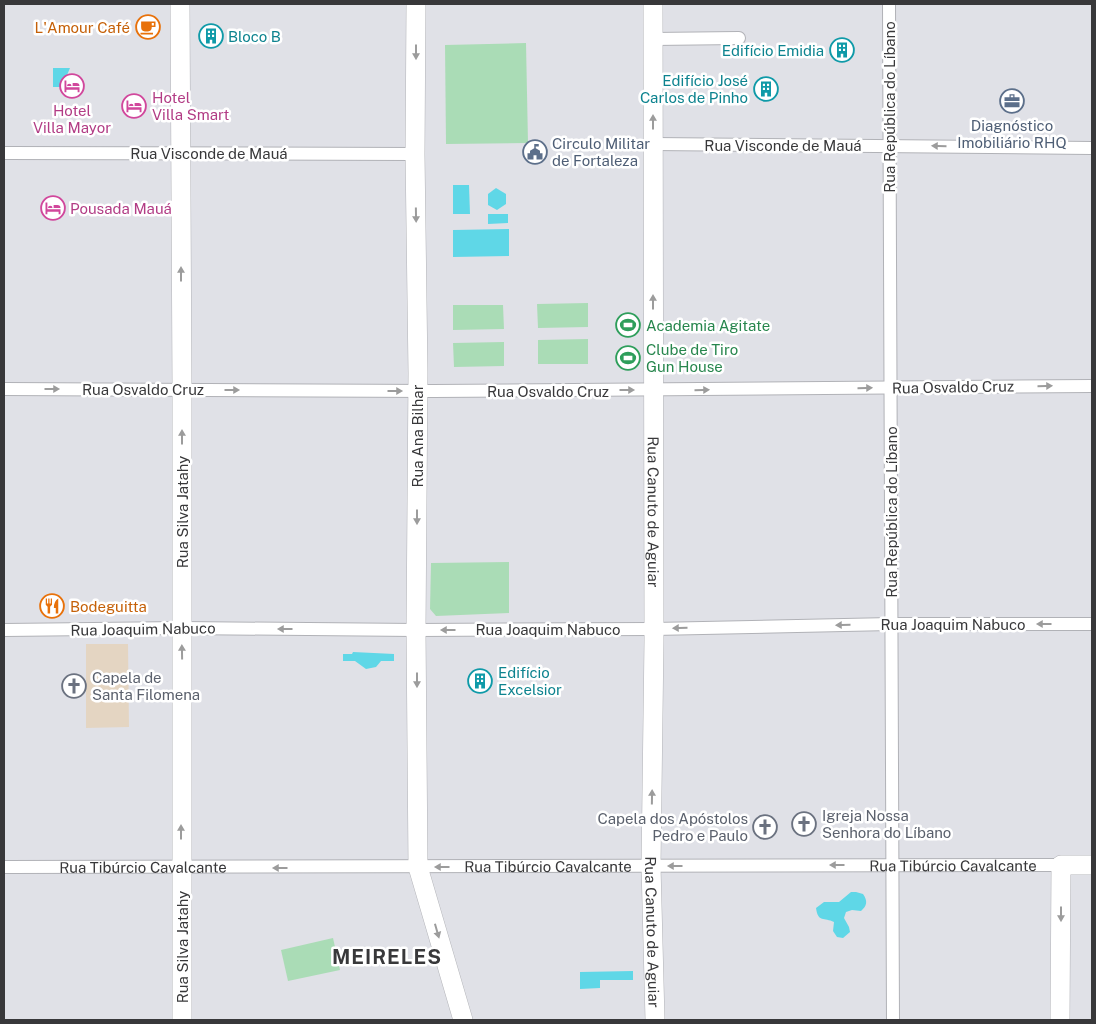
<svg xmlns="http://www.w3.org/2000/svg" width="1096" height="1024" font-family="'Public Sans',sans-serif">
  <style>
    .education { fill: #e4d5c2 }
    .green { fill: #aadcb6 }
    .water { fill: #5fd7e7 }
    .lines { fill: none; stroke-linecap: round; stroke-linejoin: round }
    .street-casing { stroke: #b1b2b7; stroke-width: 14 }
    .secondary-casing { stroke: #b1b2b7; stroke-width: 20 }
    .street { stroke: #fff; stroke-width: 12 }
    .secondary { stroke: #fff; stroke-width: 19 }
    .oneway { fill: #9c9c9c }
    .labels { text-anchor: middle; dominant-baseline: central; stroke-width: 5; stroke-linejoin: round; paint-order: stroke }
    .food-label { font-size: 15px; fill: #c56008; stroke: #fff; text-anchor: end }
    .culture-label { font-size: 15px; fill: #0d838f; stroke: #fff; text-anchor: start }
    .hotel-label { font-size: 15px; fill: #b23c85; stroke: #fff; text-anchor: start }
    .street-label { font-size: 15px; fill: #38383a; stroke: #fff }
    .service-label { font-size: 15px; fill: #4e5e75; stroke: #fff }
    .leisure-label { font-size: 15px; fill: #27864d; stroke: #fff; text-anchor: start }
    .worship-label { font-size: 15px; fill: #5b616d; stroke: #fff; text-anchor: start }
    .district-label { font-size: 20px; font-weight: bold; letter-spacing: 1px; fill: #38383a; stroke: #fff }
  </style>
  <rect width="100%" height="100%" fill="#e0e1e7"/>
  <polygon class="education" points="86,644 128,644 129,727 86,728"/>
  <g class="green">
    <polygon points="526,43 528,143 446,144 445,45"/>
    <polygon points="588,303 588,327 538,328 537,304"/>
    <polygon points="453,305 503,305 504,329 453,330"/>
    <polygon points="588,339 588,364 538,364 538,340"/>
    <polygon points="504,342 504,366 454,367 453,343"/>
    <polygon points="509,562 509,613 436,616 430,609 431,563"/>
    <polygon points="333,938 340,970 288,981 281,950"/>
  </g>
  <g class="water">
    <polygon points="53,68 70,68 62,87 53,87"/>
    <polygon points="453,185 469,185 470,214 453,214"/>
    <polygon points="496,188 506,194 506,204 497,210 488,205 488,194"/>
    <polygon points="488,214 508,214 508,223 488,224"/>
    <polygon points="509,229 509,256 453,257 453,230"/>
    <polygon points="353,652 394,654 394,661 381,661 376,667 366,669 355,661 343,661 343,654 352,654"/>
    <path d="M 851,892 L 856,892 L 863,894 C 868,901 867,906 861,911 L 852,910 L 846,912 L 844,918 L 849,927 L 850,932 L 843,938 L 837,937 L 833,931 L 834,922 C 824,917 818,923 816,908 L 824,902 L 839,902 Z"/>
    <polygon points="633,971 633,980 600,980 600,988 580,989 580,972"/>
  </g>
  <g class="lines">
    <g class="street-casing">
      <g id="street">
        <polyline points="889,4 893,1020"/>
        <polyline points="653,39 739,38"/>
        <polyline points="653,144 1092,148"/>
        <polyline points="4,153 415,154"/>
        <polyline points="4,389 433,391 1092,386"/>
        <polyline points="4,630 182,628 416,630 654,629 891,624 1092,624"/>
        <path id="s1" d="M 4,867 L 1061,865"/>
      </g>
    </g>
    <g class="secondary-casing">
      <g id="secondary">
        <polyline points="180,4 182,389 182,1020"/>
        <polyline points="416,4 415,154 418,373 416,630 418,867 463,1020"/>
        <path id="s2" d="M 653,4 L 654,640 L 651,866 L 655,1020"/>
        <polyline points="1060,1020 1061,865 1092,865"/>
      </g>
    </g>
    <use href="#street" class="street"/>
    <use href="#secondary" class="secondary"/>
  </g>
  <defs><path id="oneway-solid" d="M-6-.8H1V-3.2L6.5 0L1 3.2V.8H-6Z" transform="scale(1.25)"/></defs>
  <g class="oneway">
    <use href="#oneway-solid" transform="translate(416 52) rotate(90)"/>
    <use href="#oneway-solid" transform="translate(653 122) rotate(-90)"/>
    <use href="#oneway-solid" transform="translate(939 146) rotate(-179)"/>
    <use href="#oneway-solid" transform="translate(416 215) rotate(89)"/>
    <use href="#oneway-solid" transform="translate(181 274) rotate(-90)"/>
    <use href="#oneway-solid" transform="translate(653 302) rotate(-90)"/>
    <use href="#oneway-solid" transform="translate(1045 386) rotate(-1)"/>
    <use href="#oneway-solid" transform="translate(865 388) rotate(-1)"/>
    <use href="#oneway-solid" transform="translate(52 389)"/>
    <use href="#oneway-solid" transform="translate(232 390)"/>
    <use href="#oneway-solid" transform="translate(627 390)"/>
    <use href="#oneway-solid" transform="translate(702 390) rotate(-1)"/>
    <use href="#oneway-solid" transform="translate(395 391)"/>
    <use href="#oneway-solid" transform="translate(182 437) rotate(-90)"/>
    <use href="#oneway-solid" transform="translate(417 517) rotate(90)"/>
    <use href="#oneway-solid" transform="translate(1044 624) rotate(-180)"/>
    <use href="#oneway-solid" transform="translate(843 625) rotate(179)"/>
    <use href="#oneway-solid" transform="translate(680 628) rotate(179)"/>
    <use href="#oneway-solid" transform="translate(285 629) rotate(-180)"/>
    <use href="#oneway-solid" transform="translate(448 630) rotate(180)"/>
    <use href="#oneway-solid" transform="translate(182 652) rotate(-91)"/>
    <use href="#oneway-solid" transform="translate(417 680) rotate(90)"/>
    <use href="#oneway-solid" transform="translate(652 797) rotate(-89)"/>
    <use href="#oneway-solid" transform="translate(181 832) rotate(-90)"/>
    <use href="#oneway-solid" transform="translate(837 865) rotate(180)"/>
    <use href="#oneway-solid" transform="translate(675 866) rotate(180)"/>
    <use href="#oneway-solid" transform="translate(442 867) rotate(180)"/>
    <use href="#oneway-solid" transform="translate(280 868) rotate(-180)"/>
    <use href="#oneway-solid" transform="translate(1061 914) rotate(90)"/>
    <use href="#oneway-solid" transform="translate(437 931) rotate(74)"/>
  </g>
  <defs>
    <g id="cafe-ring" transform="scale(1.25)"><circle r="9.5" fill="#fff" stroke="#e8710a" stroke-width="1.5"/><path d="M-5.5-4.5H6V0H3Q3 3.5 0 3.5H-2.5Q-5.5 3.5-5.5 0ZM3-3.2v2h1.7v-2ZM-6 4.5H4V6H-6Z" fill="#e8710a"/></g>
    <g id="building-ring" transform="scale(1.25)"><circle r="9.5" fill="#fff" stroke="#0f9aa8" stroke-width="1.5"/><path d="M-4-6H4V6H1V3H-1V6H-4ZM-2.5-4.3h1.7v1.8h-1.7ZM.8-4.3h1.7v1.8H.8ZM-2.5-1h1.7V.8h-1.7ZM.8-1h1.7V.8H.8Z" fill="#0f9aa8"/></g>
    <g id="hotel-ring" transform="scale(1.25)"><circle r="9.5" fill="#fff" stroke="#d1479c" stroke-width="1.5"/><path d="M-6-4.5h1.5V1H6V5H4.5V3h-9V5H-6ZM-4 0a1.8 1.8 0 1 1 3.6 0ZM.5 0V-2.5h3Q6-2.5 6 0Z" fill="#d1479c"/></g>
    <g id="office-ring" transform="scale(1.25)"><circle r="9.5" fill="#fff" stroke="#5c6f8a" stroke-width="1.5"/><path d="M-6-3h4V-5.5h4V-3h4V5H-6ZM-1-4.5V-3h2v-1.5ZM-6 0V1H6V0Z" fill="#5c6f8a"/></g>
    <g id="civic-ring" transform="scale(1.25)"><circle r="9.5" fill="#fff" stroke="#5c6f8a" stroke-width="1.5"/><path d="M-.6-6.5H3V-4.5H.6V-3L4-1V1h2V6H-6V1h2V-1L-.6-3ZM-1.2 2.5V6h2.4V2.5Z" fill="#5c6f8a"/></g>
    <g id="stadium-ring" transform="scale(1.25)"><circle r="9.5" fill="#fff" stroke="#2e9e5b" stroke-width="1.5"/><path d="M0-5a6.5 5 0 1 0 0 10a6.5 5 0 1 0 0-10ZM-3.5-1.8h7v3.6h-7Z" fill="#2e9e5b"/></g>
    <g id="restaurant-ring" transform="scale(1.25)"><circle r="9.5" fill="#fff" stroke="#e8710a" stroke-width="1.5"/><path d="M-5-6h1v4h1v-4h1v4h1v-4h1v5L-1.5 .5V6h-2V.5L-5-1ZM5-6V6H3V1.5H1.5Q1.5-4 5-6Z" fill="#e8710a"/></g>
    <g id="church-ring" transform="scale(1.25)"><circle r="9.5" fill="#fff" stroke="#6b7280" stroke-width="1.5"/><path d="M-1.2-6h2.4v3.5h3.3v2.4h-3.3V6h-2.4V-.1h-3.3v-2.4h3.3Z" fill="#6b7280"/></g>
  </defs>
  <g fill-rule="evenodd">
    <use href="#cafe-ring" x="148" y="27"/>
    <use href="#building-ring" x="211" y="36"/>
    <use href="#building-ring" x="842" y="50"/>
    <use href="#hotel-ring" x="72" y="86"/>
    <use href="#building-ring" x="766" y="89"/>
    <use href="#office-ring" x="1012" y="101"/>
    <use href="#hotel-ring" x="134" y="106"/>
    <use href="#civic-ring" x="535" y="152"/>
    <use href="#hotel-ring" x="53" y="208"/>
    <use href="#stadium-ring" x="628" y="325"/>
    <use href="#stadium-ring" x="628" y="358"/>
    <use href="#restaurant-ring" x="52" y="606"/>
    <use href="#building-ring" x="480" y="681"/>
    <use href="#church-ring" x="74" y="686"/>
    <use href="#church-ring" x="804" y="824"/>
    <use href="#church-ring" x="765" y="827"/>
  </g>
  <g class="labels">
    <g class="food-label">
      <text x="130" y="27">L'Amour Café</text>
      <text x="70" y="606" text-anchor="start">Bodeguitta</text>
    </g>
    <g class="culture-label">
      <text x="228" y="36">Bloco B</text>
      <text x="824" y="50" text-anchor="end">Edifício Emidia</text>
      <text x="748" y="80" text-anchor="end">Edifício José<tspan x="748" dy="17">Carlos de Pinho</tspan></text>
      <text x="498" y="672">Edifício<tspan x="498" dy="17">Excelsior</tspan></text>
    </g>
    <g class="hotel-label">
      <text x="152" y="97">Hotel<tspan x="152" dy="17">Villa Smart</tspan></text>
      <text x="72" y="110" text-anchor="middle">Hotel<tspan x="72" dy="17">Villa Mayor</tspan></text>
      <text x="70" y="208">Pousada Mauá</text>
    </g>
    <g class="street-label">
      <text transform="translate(889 107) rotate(-90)">Rua República do Líbano</text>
      <text x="783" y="145">Rua Visconde de Mauá</text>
      <text x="209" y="153">Rua Visconde de Mauá</text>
      <text transform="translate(953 387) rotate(-1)">Rua Osvaldo Cruz</text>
      <text x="143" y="389">Rua Osvaldo Cruz</text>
      <text x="548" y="391">Rua Osvaldo Cruz</text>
      <text transform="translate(417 436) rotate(-90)">Rua Ana Bilhar</text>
      <text transform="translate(182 512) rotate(-90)">Rua Silva Jatahy</text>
      <text stroke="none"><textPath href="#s2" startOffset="508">Rua Canuto de Aguiar</textPath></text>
      <text transform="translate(891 512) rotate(-90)">Rua República do Líbano</text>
      <text x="953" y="624">Rua Joaquim Nabuco</text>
      <text transform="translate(143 629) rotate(-1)">Rua Joaquim Nabuco</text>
      <text x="548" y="629">Rua Joaquim Nabuco</text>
      <text stroke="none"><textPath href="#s1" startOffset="949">Rua Tibúrcio Cavalcante</textPath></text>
      <text stroke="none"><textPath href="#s1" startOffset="139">Rua Tibúrcio Cavalcante</textPath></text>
      <text stroke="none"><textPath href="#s1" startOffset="544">Rua Tibúrcio Cavalcante</textPath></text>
      <text stroke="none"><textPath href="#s2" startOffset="928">Rua Canuto de Aguiar</textPath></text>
      <text transform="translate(182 947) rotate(-90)">Rua Silva Jatahy</text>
    </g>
    <g class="service-label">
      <text x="1012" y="125">Diagnóstico<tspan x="1012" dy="17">Imobiliário RHQ</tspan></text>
      <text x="552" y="143" text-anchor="start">Circulo Militar<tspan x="552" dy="17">de Fortaleza</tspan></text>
    </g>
    <g class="leisure-label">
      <text x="646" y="325">Academia Agitate</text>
      <text x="646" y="349">Clube de Tiro<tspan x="646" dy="17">Gun House</tspan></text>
    </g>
    <g class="worship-label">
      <text x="92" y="677">Capela de<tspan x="92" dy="17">Santa Filomena</tspan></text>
      <text x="822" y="815">Igreja Nossa<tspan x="822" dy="17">Senhora do Líbano</tspan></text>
      <text x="748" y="818" text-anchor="end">Capela dos Apóstolos<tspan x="748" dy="17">Pedro e Paulo</tspan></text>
    </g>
    <g class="district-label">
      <text x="387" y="957">MEIRELES</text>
    </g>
  </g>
  <rect width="1096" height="1024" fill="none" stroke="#38383a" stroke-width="10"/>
</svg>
